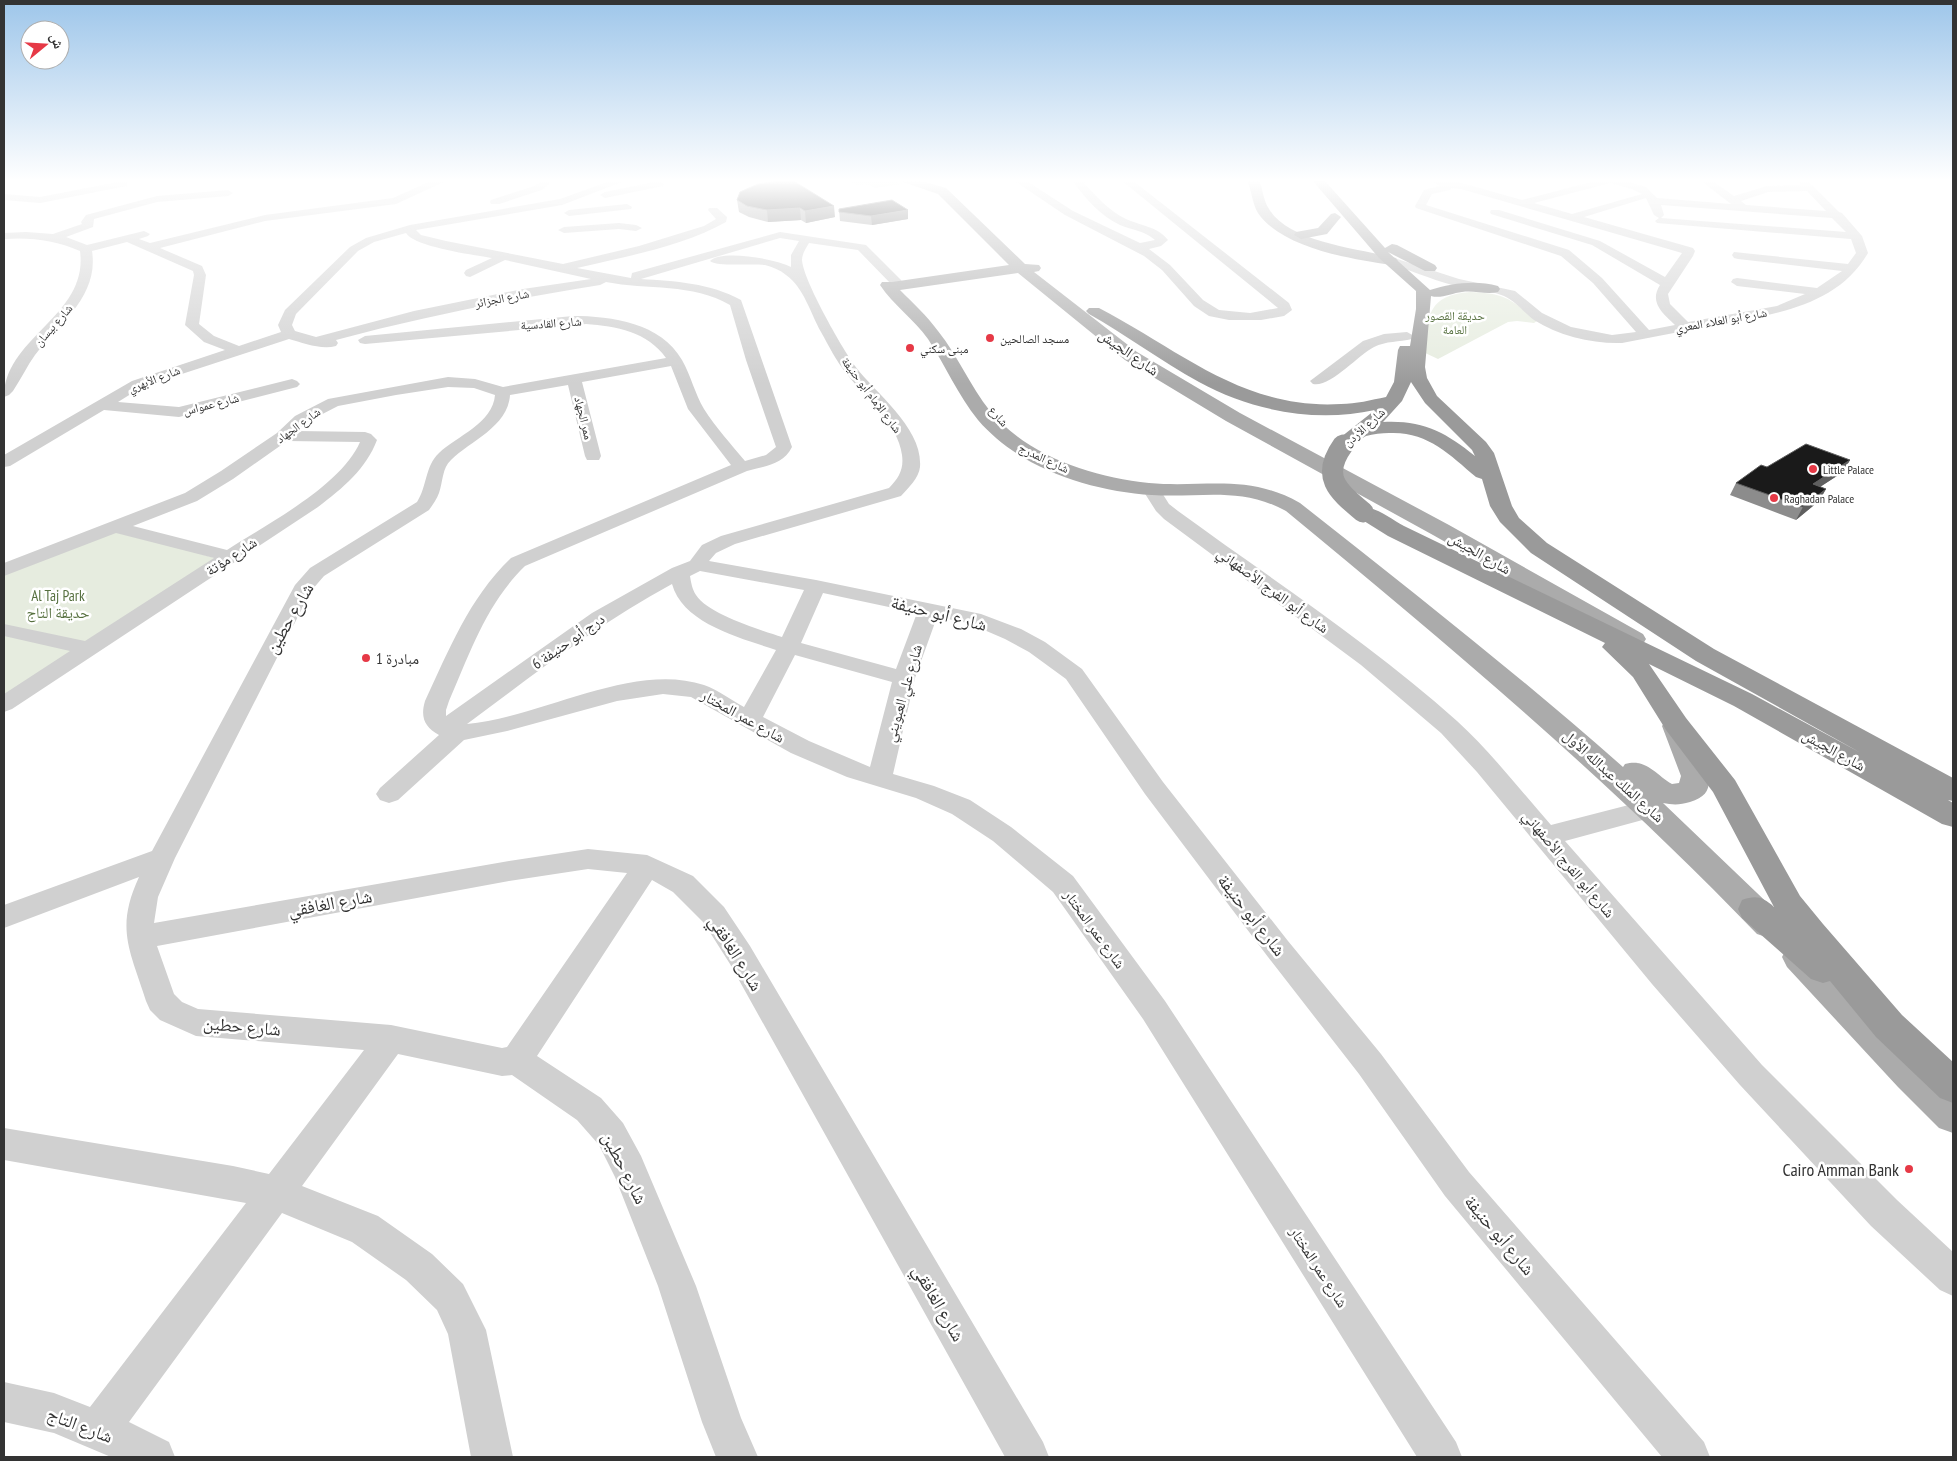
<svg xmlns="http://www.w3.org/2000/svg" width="1957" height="1461" font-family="'PT Sans Narrow','Noto Naskh Arabic',sans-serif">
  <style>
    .green { fill: #e6ecdf }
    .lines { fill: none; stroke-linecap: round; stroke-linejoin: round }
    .minor { fill: #d0d0d0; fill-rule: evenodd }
    .major { fill: #ababab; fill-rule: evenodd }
    .highway { fill: #9a9a9a; fill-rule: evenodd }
    .highway-bridge { stroke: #9a9a9a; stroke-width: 21 }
    .wall { fill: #8c8c8c }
    .shaded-wall { fill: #5f5f5f }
    .building { fill: #1a1a1a; stroke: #5f5f5f }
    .poi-dot { fill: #e63946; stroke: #fff; stroke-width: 2 }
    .labels { text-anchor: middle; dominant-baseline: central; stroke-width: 5; stroke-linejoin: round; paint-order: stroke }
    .far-street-label { font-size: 12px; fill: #333; stroke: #fff }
    .far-park-label { font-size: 12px; fill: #56703f; stroke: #fff }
    .far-poi-label { font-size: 12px; fill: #333; stroke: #fff; text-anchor: start }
    .street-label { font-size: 15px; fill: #333; stroke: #fff }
    .park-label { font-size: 15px; fill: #56703f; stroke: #fff }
    .poi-label { font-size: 15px; fill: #333; stroke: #fff; text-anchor: start }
    .near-street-label { font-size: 18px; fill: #333; stroke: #fff }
    .near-poi-label { font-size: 18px; fill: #333; stroke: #fff; text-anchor: end }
  </style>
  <rect width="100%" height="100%" fill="#fff"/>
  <g class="green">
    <polygon points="846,180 909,183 875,188 867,184 857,185"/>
    <path d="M 1470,292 C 1505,293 1511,299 1537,321 L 1534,323 L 1517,321 L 1508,322 L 1438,359 L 1421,351 C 1429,315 1428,295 1470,292 Z"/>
    <polygon points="111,528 218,559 4,701 4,569"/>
  </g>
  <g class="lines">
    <g class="minor">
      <path d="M 433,180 L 448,180 L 396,204 L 265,221 L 160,248 L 202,266 L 206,275 L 199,324 L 214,336 L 239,346 L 281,332 L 278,325 L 285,310 L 350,247 L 366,238 L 410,225 L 560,199 L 613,180 L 627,180 L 562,205 L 416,230 L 421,235 L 446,241 L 563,264 L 639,246 L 704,226 L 716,219 L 708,210 L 709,208 L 717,208 L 727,217 L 726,222 C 684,246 624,257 577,268 L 631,278 L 632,273 L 780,232 L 866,245 L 901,280 L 903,283 L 901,286 L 893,286 L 858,250 L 809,243 C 806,248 802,254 802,260 C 803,280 842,348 855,366 C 876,394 923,428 920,467 C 919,478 908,488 901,496 L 735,544 L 716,553 L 709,561 L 816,580 L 981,614 L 1021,629 L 1045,642 L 1082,669 L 1163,782 L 1288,941 L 1381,1054 L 1469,1172 L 1704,1442 L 1710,1457 L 1662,1457 L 1445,1196 L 1359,1074 L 1268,957 L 1145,794 L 1066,679 L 1029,652 L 1005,639 L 968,623 L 937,617 L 915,678 L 893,774 L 934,786 L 970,800 L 1011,827 L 1073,876 L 1165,1001 L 1456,1442 L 1462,1457 L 1417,1457 L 1143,1019 L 1053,892 L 993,841 L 952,814 L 916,798 L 847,777 L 791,753 L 691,697 L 663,694 L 617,701 L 507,731 L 464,740 L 398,800 L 389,803 L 380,800 L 376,794 L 380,788 L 439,735 C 425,727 420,718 425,701 C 449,650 469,598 511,558 L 731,465 L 688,409 L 671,366 L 582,382 L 601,456 L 599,460 L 587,460 L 585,456 L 568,385 L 510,395 C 508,427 470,441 451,460 C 442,468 443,482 439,493 C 437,499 433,504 429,510 L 324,576 L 311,591 L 175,858 L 158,897 L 154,923 L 509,861 L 588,849 L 647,855 L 693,876 L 724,907 L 750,946 L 1043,1442 L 1049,1457 L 1005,1457 L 730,964 L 704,923 L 673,892 L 652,880 L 537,1056 L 601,1098 L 623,1123 L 641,1156 L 696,1286 L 741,1418 L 758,1457 L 716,1457 L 702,1422 L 658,1286 L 615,1177 L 599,1145 L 577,1120 L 512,1075 L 502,1076 L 398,1054 L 302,1186 L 378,1216 L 432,1254 L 463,1284 L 486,1330 L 513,1457 L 471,1457 L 448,1334 L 437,1310 L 406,1280 L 352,1242 L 282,1213 L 129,1422 L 169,1442 L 175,1457 L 111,1457 L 54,1433 L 4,1422 L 4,1382 L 54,1393 L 90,1407 L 246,1203 L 4,1160 L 4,1128 L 233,1166 L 269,1174 L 364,1050 L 196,1036 L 160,1020 L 150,1010 L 146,1001 C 130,950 115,929 139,877 L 4,928 L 4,905 L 152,851 L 295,585 L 310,568 L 417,502 C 427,487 425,466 439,453 C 457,436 493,423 495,395 L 474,388 L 448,387 L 396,395 L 338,406 L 307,422 L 297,431 L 365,432 L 371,434 L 377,440 C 366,469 343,488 318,507 L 12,709 L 4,712 L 4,694 L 70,651 L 4,636 L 4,624 L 85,641 L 214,558 L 116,533 L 4,576 L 4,563 L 185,493 L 221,471 L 277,433 L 295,416 L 328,399 L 448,377 L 475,379 L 503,387 L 666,358 C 648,332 616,326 586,324 L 365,344 L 360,343 L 358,340 L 365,336 L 573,316 C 612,316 661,323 682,360 C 691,376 695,394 704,409 C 716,428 731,444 745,461 L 766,455 L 776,447 L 746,360 L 730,305 C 693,283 647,290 606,282 L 600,285 C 511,299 423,317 336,340 L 338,343 L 336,346 C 321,350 303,343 289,339 L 142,387 L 118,402 L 179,407 L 292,379 L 297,381 L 300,384 L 297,387 L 179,417 L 104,410 L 10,466 L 4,467 L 4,455 L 132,381 L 225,350 L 204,342 L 185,325 L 194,275 L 193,271 L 127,242 L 92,251 C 99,296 60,323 35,355 C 27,366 21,379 13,391 L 9,395 L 4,397 C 4,337 89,316 80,251 C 55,240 31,237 4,239 L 4,233 L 26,232 L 53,234 L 82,224 L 81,222 L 86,215 L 157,196 L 228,190 L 233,193 L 228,196 L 157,202 L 94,219 L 93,227 L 66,237 L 87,245 L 144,231 L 150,234 L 148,236 L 139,239 L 150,243 L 265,215 L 393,198 ZM 406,233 C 414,247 475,255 492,258 L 466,270 L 464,273 L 466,276 L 470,277 L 505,260 L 591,279 L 523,289 L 414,311 L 316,337 L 295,331 L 292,325 L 296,314 L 358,251 L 374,242 ZM 780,238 L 799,241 L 791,255 L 791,267 C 777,259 721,249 710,261 C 716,267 754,263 765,265 C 773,267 780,270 786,275 C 804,288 810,312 821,332 C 829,346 836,361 847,374 C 865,398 898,423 902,455 C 904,469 899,478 889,488 L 721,536 L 702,545 L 690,561 L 672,568 L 592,613 L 446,716 L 446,710 L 449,701 C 470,653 486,604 525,566 L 747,471 C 765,466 783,465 792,447 L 741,300 C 710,283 675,281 641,279 ZM 287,441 L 360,442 C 341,486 267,524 227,550 L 133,526 L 197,501 L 233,479 ZM 700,571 L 804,590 L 782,637 C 760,630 708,614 696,595 C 692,589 691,582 690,576 ZM 672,584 C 683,624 741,638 776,650 L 744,707 C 731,700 718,690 704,685 C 633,661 539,718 467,724 C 533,675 598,624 672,584 ZM 823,593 L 917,613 L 896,669 L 801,643 ZM 795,655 L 892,682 L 870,767 L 809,741 L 763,717 ZM 588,869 L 627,873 L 507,1047 L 502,1048 L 391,1025 L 198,1009 L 182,1002 L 174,994 L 157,946 L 509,881 Z"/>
      <polygon points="539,180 549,180 549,184 542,190 499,204 491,204 490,202 491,200 534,186 539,183"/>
      <path d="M 1013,180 L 1025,180 L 1073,211 L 1140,243 L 1155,240 C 1145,231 1132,230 1120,225 C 1101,216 1086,199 1074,183 L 1076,180 L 1086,180 L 1084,183 C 1096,196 1109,211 1126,219 C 1141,226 1157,226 1168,240 L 1161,246 L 1149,249 L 1170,265 L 1203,300 L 1219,310 L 1250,313 L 1278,308 L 1121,180 L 1132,180 L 1289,303 L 1292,310 L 1284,316 L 1261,320 L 1229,320 L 1209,316 L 1194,306 L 1162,270 L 1144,256 L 1065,215 Z"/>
      <path d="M 1429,180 L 1462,183 L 1522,200 L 1599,180 L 1622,180 L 1646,187 L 1657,198 L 1731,204 L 1700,180 L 1711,180 L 1734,196 L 1767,186 L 1801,185 L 1797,180 L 1807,180 L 1839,212 L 1842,213 L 1862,236 L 1868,253 C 1837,307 1771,315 1716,325 C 1684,331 1653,337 1622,343 C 1593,344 1559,336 1534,320 C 1524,313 1517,302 1504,296 C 1488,289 1469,289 1452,285 C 1430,279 1409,269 1387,264 L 1385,261 L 1387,258 L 1391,257 L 1459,279 L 1515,291 L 1542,313 L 1571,327 L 1612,335 L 1636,332 L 1593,283 L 1561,256 L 1416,208 L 1415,206 L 1424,190 L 1440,186 ZM 1610,183 L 1632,189 L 1642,194 L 1572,214 L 1534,203 ZM 1451,188 L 1461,189 L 1682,253 L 1665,277 L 1600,241 L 1499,210 L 1491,210 L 1490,212 L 1491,214 L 1592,245 L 1660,285 C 1649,302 1662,313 1675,325 L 1649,330 L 1602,278 L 1569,250 L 1426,205 L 1432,194 L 1450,190 ZM 1807,191 L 1826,211 L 1746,205 L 1741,201 L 1768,192 ZM 1646,198 L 1654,215 L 1659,218 L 1655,221 L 1657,223 L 1851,239 L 1856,253 L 1848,264 L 1734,252 L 1732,255 L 1734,258 L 1738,259 L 1842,271 L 1817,288 L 1737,278 L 1733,279 L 1731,282 L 1737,286 L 1805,294 L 1777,306 L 1688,322 L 1670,304 L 1668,294 L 1693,256 L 1695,251 L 1693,248 L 1584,217 ZM 1661,205 L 1832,218 L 1846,232 L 1661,218 L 1664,215 Z"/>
      <polygon points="123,181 127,182 127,186 40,203 4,200 4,194 40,197"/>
      <polygon points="659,181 664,184 663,186 605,198 600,195 605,192"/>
      <polygon points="627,204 632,207 631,209 569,216 564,213 569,210"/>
      <polygon points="619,223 636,225 642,228 636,231 619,229 564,233 558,230 564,227"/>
      <path d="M 1407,332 L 1414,336 L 1412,339 C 1399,342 1386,341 1374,347 C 1358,355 1330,388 1313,384 L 1310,381 L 1363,341 L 1384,334 Z"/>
      <path d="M 1151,484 L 1157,485 L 1169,504 L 1178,511 C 1271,579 1370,643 1457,721 C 1491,752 1520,790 1551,825 L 1652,799 L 1661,801 L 1665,808 L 1661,815 L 1565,841 L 1762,1065 L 1897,1200 L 1953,1252 L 1953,1296 L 1940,1290 L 1871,1226 L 1740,1085 L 1652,984 L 1477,772 L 1441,733 L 1361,665 L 1164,519 L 1156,511 L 1142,489 L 1145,485 Z"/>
    </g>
    <g class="major">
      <path d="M 901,180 L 918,180 L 946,188 L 1025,264 L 1039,265 L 1041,268 L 1039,271 L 1034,272 L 1137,352 L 1240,413 L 1449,525 L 1643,634 L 1646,639 L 1643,644 L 1634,647 L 1625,644 L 1433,535 L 1226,421 L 1125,360 L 1018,273 L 900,290 C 913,303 927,316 938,331 C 958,356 970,386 990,411 C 1028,456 1091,477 1149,483 C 1205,488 1247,473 1300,503 C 1409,589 1519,675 1623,767 L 1625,764 C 1646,758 1655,774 1672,784 L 1679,783 L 1681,776 L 1662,726 L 1666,720 L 1676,717 L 1686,720 C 1692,730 1696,741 1700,752 C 1708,772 1719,794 1690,802 C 1680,805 1673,805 1663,803 L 1781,916 L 1786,925 L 1781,934 L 1769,938 L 1757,934 C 1609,780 1451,647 1286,511 C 1240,486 1201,498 1152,495 C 1090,491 1019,468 978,420 C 958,395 945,365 928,339 C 914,319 893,305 880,285 L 882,282 L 892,282 L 1009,265 L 938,194 L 903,182 Z"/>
      <path d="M 1247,180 L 1259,180 C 1263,189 1263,200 1269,209 C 1289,243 1361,249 1396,258 L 1398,261 L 1391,265 C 1351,259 1282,248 1258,213 C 1252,203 1252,191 1247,180 Z"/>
      <polygon points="1799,943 1811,947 1924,1063 1953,1090 1953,1133 1939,1128 1898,1087 1787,967 1782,957 1787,947"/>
    </g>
    <g class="highway">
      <path d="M 1312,180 L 1324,180 L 1385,248 L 1392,244 L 1397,245 L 1435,265 L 1437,268 L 1435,271 L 1425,271 L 1388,252 L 1430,290 C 1452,283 1476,280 1498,286 L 1500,289 L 1498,292 C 1486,295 1474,290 1462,292 C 1452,293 1441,299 1431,296 L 1425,367 L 1427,378 L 1437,396 L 1486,442 L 1494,453 L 1512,506 L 1519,518 L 1547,543 L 1714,649 L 1953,778 L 1953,801 L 1948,800 L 1953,803 L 1953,827 L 1942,824 L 1734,706 L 1649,664 L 1686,718 L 1735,780 L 1800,896 L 1823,924 L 1902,1015 L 1953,1062 L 1953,1103 L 1940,1098 L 1876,1037 L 1830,981 L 1823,983 L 1811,979 L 1742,918 L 1738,909 L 1742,900 C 1756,895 1763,897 1774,907 L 1713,792 L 1666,730 L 1633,677 L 1602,647 L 1605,643 L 1388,536 L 1356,516 L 1352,512 L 1356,508 C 1372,503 1389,518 1404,526 L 1752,694 L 1861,753 L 1696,661 L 1531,553 L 1500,522 L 1490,506 L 1482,479 L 1476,477 C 1449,454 1427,431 1389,433 C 1382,433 1373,434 1366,436 C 1354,442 1351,453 1336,449 L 1333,445 L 1336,441 L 1375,410 C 1315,423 1252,411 1199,382 C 1161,361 1126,335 1089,314 L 1086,311 L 1089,308 L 1099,308 C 1180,350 1243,410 1341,404 C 1356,404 1371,400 1386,397 L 1394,382 L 1398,350 L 1400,346 L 1410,346 L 1416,309 L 1416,291 L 1379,258 ZM 1411,382 L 1425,403 L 1472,450 L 1475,456 C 1445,432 1423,420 1383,422 L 1402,401 Z"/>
      <polygon points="1335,213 1341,217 1327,234 1301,239 1294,235 1296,232 1318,228 1331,214"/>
    </g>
    <path class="highway-bridge" d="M 1343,445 C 1320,477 1338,491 1363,512"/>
  </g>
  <g class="wall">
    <polygon points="740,192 835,217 806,223 801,220 768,222 749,217 739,212 737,200"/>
    <polygon points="839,209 908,219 872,225 840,221"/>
    <polygon points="1850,460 1843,472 1820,487 1826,489 1819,501 1796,520 1730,495 1736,483"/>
  </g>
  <g class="shaded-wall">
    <polygon points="834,206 835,217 806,223 805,211"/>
    <polygon points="800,208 801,220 768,222 767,210"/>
    <polygon points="908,210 908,219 872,225 871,216"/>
    <polygon points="1850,460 1843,472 1806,496 1813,484"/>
    <polygon points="1826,489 1819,501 1796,520 1803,507"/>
  </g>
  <g class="building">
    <polygon points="787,180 792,180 834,206 805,211 800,208 767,210 747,206 737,200 740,192 758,184"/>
    <polygon points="892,200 908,210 871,216 839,212 839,209"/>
    <polygon points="1806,444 1850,460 1813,484 1826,489 1803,507 1736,483 1761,465 1767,467"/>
  </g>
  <linearGradient id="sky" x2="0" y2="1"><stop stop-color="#9ec6ea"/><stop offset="0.47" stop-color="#fff"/><stop offset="1" stop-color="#fff" stop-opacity="0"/></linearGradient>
  <rect width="1957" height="384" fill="url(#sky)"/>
  <g class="poi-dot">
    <circle cx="990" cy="338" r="5"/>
    <circle cx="910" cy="348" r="5"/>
    <circle cx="1813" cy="469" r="5"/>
    <circle cx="1774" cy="498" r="5"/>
    <circle cx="366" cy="658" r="5"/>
    <circle cx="1909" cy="1169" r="5"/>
  </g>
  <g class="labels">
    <g class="far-street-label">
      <text transform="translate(502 298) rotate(-11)">شارع الجزائر</text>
      <text transform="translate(1721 320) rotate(-10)">شارع أبو العلاء المعري</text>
      <text transform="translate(551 323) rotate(-4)">شارع القادسية</text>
      <text transform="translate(53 325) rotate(-49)">شارع بيسان</text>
      <text transform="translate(154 379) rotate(-21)">شارع الأبهري</text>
      <text transform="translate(872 395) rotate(53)">شارع الإمام أبو حنيفة</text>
      <text transform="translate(211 404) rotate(-14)">شارع عمواس</text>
      <text transform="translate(999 416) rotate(50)">شارع</text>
      <text transform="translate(584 418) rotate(76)">ممر الجهاد</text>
      <text transform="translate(298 425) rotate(-36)">شارع الجهاد</text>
      <text transform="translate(1364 427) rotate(-42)">شارع الأردن</text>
      <text transform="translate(1044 458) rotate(25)">شارع المدرج</text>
    </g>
    <g class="far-park-label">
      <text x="1455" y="315">حديقة القصور<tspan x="1455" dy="14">العامة</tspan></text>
    </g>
    <g class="far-poi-label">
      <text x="1000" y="338">مسجد الصالحين</text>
      <text x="920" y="348">مبنى سكني</text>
      <text x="1823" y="469">Little Palace</text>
      <text x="1784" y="498">Raghadan Palace</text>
    </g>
    <g class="street-label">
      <text transform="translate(1129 352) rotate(35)">شارع الجيش</text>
      <text transform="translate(1480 553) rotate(30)">شارع الجيش</text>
      <text transform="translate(231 556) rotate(-33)">شارع مؤتة</text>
      <text transform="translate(1273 590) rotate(36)">شارع أبو الفرج الأصفهاني</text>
      <text transform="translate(568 641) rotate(-35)">درج أبو حنيفة 6</text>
      <text transform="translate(903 693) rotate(-74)">شارع علي العبويني</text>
      <text transform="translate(743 716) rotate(29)">شارع عمر المختار</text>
      <text transform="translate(1834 750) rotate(29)">شارع الجيش</text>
      <text transform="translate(1614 776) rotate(42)">شارع الملك عبدالله الأول</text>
      <text transform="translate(1569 864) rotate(50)">شارع أبو الفرج الأصفهاني</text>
      <text transform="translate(1095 929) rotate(54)">شارع عمر المختار</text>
      <text transform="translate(1319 1267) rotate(57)">شارع عمر المختار</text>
    </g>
    <g class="park-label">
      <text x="58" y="595">Al Taj Park<tspan x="58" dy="17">حديقة التاج</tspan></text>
    </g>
    <g class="poi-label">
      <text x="376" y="658">مبادرة 1</text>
    </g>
    <g class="near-street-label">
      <text transform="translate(939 613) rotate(14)">شارع أبو حنيفة</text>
      <text transform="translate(289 618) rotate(-60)">شارع حطين</text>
      <text transform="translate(330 903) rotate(-10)">شارع الغافقي</text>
      <text transform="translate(1252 915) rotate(52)">شارع أبو حنيفة</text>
      <text transform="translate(736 953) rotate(58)">شارع الغافقي</text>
      <text transform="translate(242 1026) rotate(5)">شارع حطين</text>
      <text transform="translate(625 1168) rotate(63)">شارع حطين</text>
      <text transform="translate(1500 1235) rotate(50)">شارع أبو حنيفة</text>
      <text transform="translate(939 1303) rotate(60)">شارع الغافقي</text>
      <text transform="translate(80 1425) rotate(21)">شارع التاج</text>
    </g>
    <g class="near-poi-label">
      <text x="1899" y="1169">Cairo Amman Bank</text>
    </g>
  </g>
  <rect width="1957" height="1461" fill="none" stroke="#333333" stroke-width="10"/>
  <g transform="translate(45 45) rotate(72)"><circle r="24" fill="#ffffff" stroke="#adadad"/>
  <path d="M0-4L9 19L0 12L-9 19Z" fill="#e63946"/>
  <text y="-8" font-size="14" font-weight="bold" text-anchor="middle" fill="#333333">ش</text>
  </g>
</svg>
